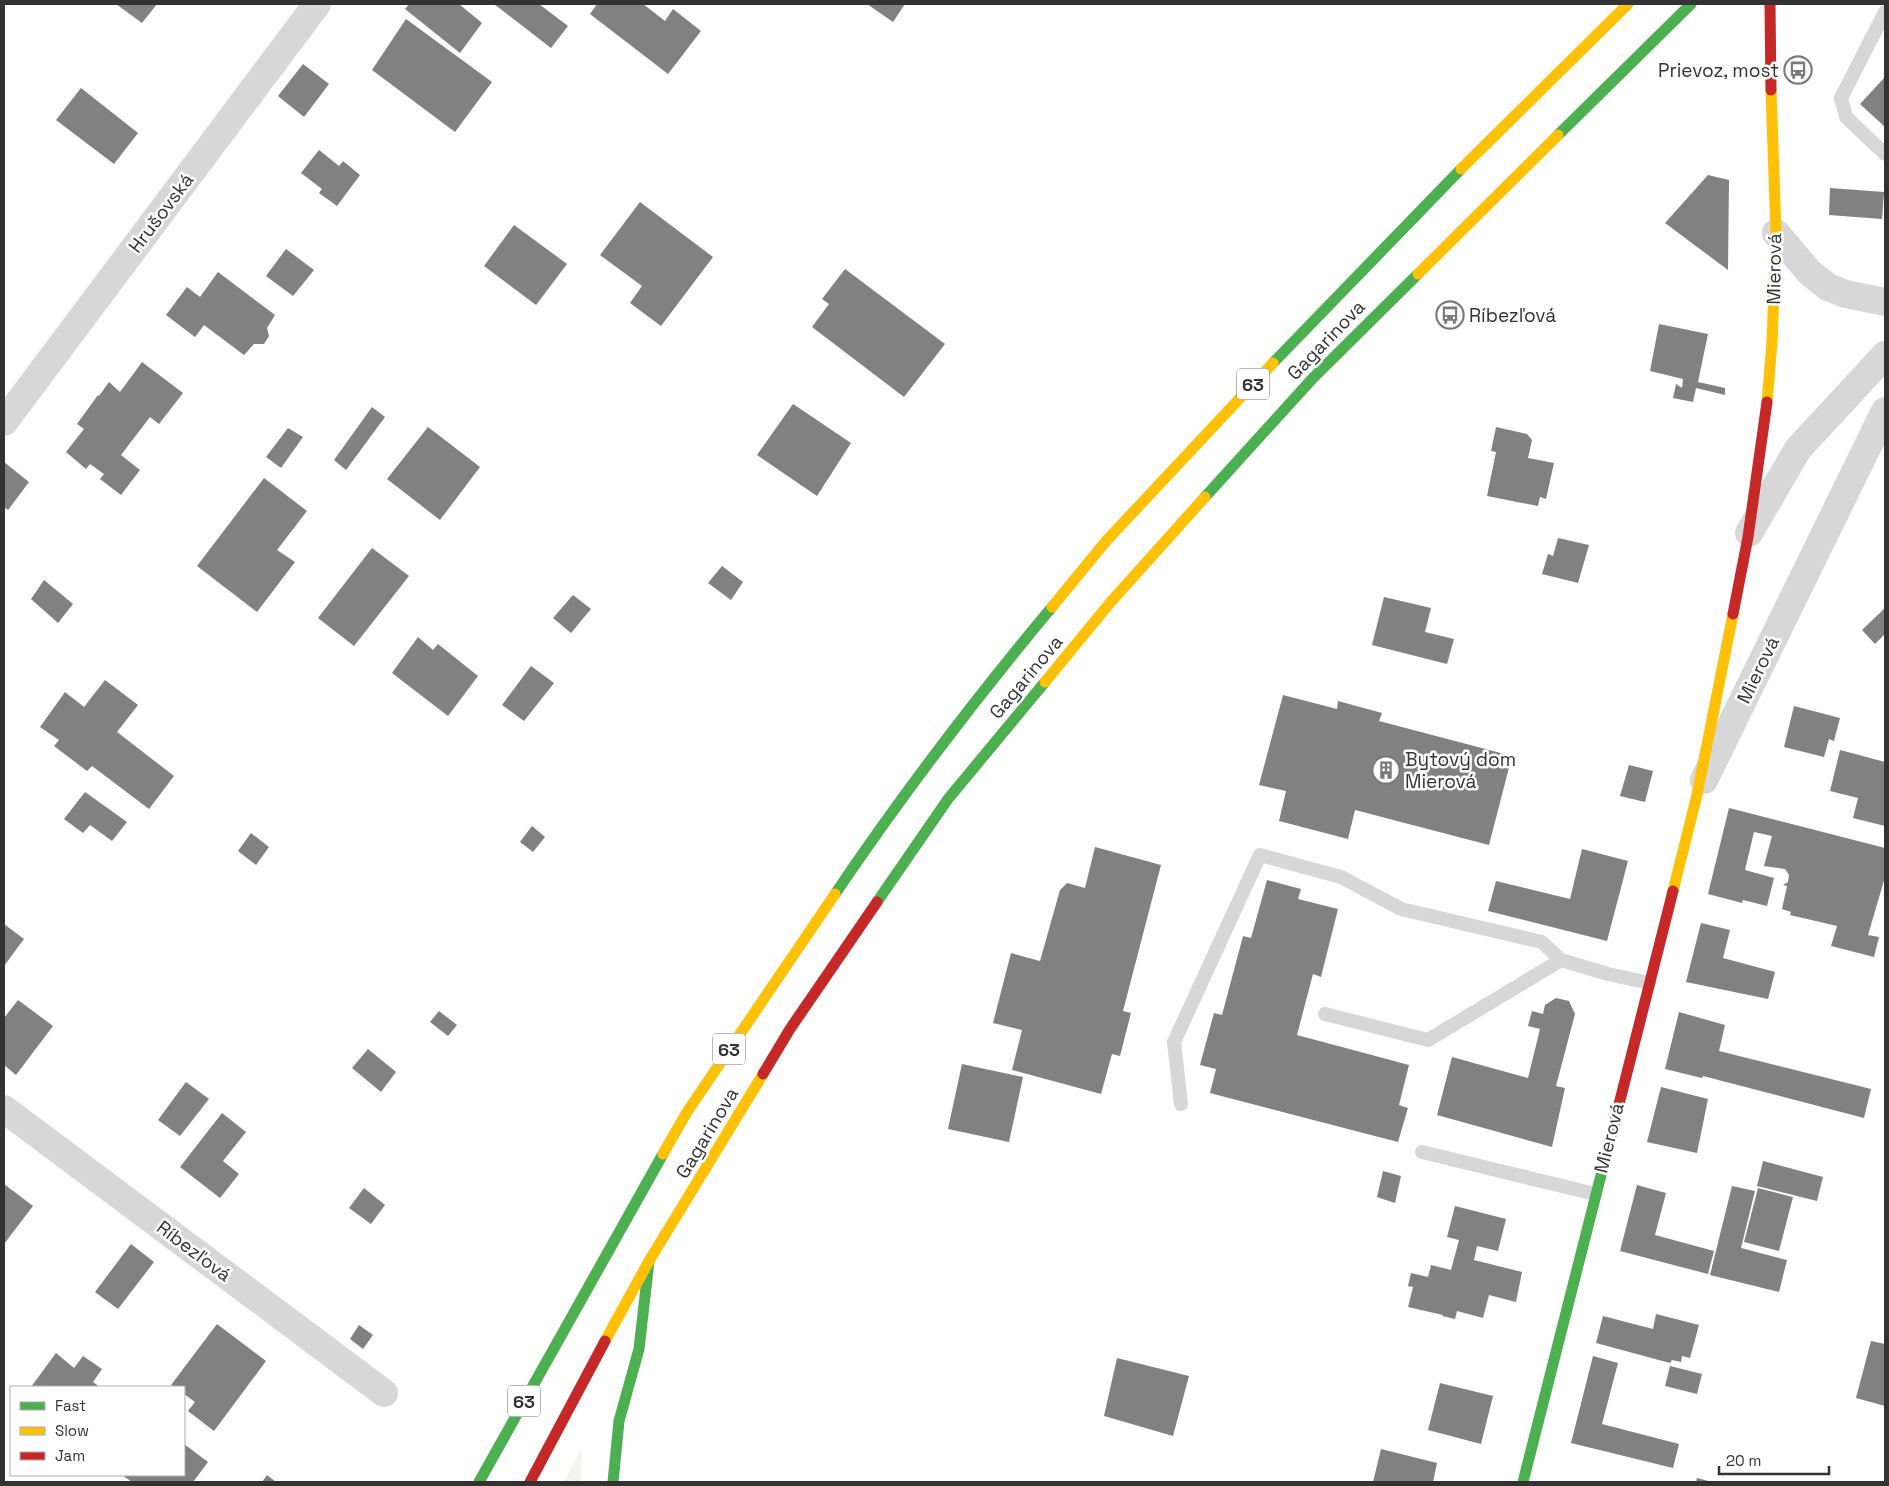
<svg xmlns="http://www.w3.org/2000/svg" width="1889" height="1486" font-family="'Space Grotesk',sans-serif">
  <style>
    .green { fill: #f1f5ed }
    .building { fill: #818181 }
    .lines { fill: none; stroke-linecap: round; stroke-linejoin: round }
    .lane { stroke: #d7d7d7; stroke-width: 14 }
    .street { stroke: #d7d7d7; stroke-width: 28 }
    .fast { stroke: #4caf50; stroke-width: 11 }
    .slow { stroke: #ffc107; stroke-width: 11 }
    .jam { stroke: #c62828; stroke-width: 11 }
    .labels { text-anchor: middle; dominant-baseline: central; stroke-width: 5; stroke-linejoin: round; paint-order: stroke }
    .shield { fill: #fff; stroke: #707070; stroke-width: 1 }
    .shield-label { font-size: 18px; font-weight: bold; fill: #333 }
    .poi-label { font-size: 19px; fill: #333; stroke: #fff; text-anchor: start }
    .street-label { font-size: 19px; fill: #333; stroke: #fff }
  </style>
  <rect width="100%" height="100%" fill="#fff"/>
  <polygon class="green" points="581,1449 581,1482 564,1482"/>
  <g class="building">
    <polygon points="116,4 157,4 142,23"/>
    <polygon points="409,4 459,4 482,23 460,53 405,9"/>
    <polygon points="494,4 507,4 509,5 510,4 539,4 568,26 551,48"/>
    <polygon points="597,4 643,4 665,21 673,9 701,31 668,74 590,14"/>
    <polygon points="867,4 905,4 893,22"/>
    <polygon points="406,19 492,82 455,132 372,70"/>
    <polygon points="303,64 329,84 304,117 278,96"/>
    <polygon points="1885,77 1885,127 1860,104"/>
    <polygon points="81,88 138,133 114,164 56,120"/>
    <polygon points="319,150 339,166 343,161 360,175 337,206 319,193 322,189 301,173"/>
    <polygon points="1708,175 1729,180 1728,270 1665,223"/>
    <polygon points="1830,188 1884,192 1882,219 1829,215"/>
    <polygon points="640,202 713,257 661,326 630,303 642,286 600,255"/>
    <polygon points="514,225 567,264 536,305 484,266"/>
    <polygon points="286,249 314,270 293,296 266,276"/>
    <polygon points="845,269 945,344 904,397 812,327 829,304 822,299"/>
    <polygon points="218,272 275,315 267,328 269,336 264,344 254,344 244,355 204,325 195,337 166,315 187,287 200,297"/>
    <polygon points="1659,324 1708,334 1698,382 1725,388 1725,395 1696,388 1693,402 1673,398 1676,384 1682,388 1683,379 1650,371"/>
    <polygon points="142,362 183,393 159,424 150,417 121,455 140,470 121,495 100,479 104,474 90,464 86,469 66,452 84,429 77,424 98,395 99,396 109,382 120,392"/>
    <polygon points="793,404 851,443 817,496 757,455"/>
    <polygon points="372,407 385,417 346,470 334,460"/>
    <polygon points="428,427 480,467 440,520 387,479"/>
    <polygon points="1496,427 1527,434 1532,440 1528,458 1554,463 1546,499 1540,497 1538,506 1487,496 1496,452 1491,451"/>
    <polygon points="288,428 303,437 281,468 266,457"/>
    <polygon points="4,462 29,482 8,510 4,507"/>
    <polygon points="264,478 307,511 277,550 295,562 257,612 197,566"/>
    <polygon points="1558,538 1589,545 1578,583 1542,574 1548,554 1553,556"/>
    <polygon points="372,548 409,576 354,646 318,618"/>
    <polygon points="722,566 743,582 731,600 708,583"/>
    <polygon points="44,580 73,604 58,623 31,599"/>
    <polygon points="573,595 591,609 571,633 553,618"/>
    <polygon points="1384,597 1431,608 1425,632 1454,639 1447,664 1372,645"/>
    <polygon points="1884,609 1885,634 1875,644 1862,630"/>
    <polygon points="418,637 433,650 438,644 478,676 448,716 392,673"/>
    <polygon points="531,666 554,683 524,721 502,705"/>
    <polygon points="105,680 138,705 117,732 174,776 149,809 92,766 87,771 54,746 59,740 40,727 65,692 84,707"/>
    <polygon points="1283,695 1337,709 1338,701 1382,713 1379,721 1512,756 1489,845 1355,810 1348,839 1279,821 1286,791 1259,785"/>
    <polygon points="1794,706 1840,718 1834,741 1829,739 1824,757 1784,747"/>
    <polygon points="1840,750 1885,762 1885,826 1853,818 1858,798 1830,791"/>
    <polygon points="1629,765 1653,771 1645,802 1620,796"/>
    <polygon points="85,792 127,822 112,841 90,825 83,833 64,819"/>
    <polygon points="1729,808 1885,848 1885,877 1868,935 1879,937 1874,957 1831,946 1837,926 1790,915 1791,912 1782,909 1787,886 1783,885 1788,882 1789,875 1785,869 1764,866 1772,836 1754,832 1745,870 1774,878 1767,906 1743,900 1742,903 1708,894"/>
    <polygon points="532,826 545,837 533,852 520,842"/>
    <polygon points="251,833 269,847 256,865 238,851"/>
    <polygon points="1095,847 1161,865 1123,1011 1131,1013 1120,1056 1112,1054 1101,1094 1012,1070 1022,1030 993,1023 1011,953 1040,961 1060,890 1067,883 1085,888"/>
    <polygon points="1582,849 1628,861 1607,941 1488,911 1496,881 1570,899"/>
    <polygon points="1267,880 1301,889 1298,899 1338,909 1321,977 1313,974 1297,1035 1409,1065 1399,1105 1408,1108 1398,1142 1210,1093 1216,1069 1200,1065 1214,1013 1222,1015 1243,936 1251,938"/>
    <polygon points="1701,923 1730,930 1723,958 1775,972 1768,999 1686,982"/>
    <polygon points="4,924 24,939 4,966"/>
    <polygon points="1556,998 1569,1001 1575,1014 1556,1086 1565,1088 1552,1147 1437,1115 1452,1057 1528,1078 1540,1029 1528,1026 1532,1011 1543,1014 1545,1005"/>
    <polygon points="18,1000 53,1026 16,1075 4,1065 4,1018"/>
    <polygon points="439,1011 457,1025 448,1036 430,1022"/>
    <polygon points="1679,1012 1725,1025 1719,1051 1871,1089 1864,1118 1703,1076 1702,1078 1665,1069"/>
    <polygon points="368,1049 396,1072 381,1092 352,1068"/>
    <polygon points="962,1064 1023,1077 1009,1142 948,1129"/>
    <polygon points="186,1082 209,1099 180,1136 158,1120"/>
    <polygon points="1661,1087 1708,1099 1697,1153 1647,1142"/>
    <polygon points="222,1113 246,1132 223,1161 239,1174 220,1198 180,1167"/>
    <polygon points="1763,1161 1823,1177 1817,1201 1757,1186"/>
    <polygon points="1383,1171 1401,1176 1395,1203 1377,1197"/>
    <polygon points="4,1184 33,1206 4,1244"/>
    <polygon points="1637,1185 1666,1193 1655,1235 1714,1251 1708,1274 1620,1251"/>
    <polygon points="1732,1186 1755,1191 1741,1248 1787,1260 1779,1292 1710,1275"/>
    <polygon points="364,1188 385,1205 371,1224 349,1208"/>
    <polygon points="1758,1188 1793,1197 1779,1251 1744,1242"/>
    <polygon points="1455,1206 1506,1219 1498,1251 1477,1246 1474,1260 1522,1272 1516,1302 1489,1295 1483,1318 1457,1311 1455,1319 1442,1316 1443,1315 1408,1307 1413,1287 1408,1286 1411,1273 1428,1277 1431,1265 1451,1270 1459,1240 1447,1237"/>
    <polygon points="131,1244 154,1262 118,1309 95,1292"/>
    <polygon points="1656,1314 1699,1325 1690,1358 1682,1356 1681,1362 1672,1360 1670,1363 1596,1343 1603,1316 1653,1329"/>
    <polygon points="217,1324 266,1361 214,1431 188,1411 195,1402 184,1394 184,1387 175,1387 171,1385"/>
    <polygon points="359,1325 373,1335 363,1349 350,1339"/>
    <polygon points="1871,1341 1885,1344 1885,1406 1856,1398"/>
    <polygon points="56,1353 74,1368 83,1356 102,1369 93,1382 100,1387 31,1387"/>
    <polygon points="1593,1356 1618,1363 1602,1424 1679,1444 1673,1468 1571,1443"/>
    <polygon points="1117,1358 1189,1376 1173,1436 1104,1416"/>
    <polygon points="1670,1366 1702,1374 1697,1394 1665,1386"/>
    <polygon points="1440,1383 1493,1396 1481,1444 1428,1430"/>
    <polygon points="184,1444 208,1462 193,1482 132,1482 122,1475 184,1475"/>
    <polygon points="1381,1449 1437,1463 1433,1482 1373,1482"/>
    <polygon points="267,1475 276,1482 262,1482"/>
    <polygon points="1697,1478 1712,1482 1696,1482"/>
  </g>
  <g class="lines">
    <g class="lane">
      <polyline points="1885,12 1841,98 1846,117 1885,154"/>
      <polyline points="1325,1014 1428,1040 1561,960"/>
      <polyline points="1181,1104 1174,1042 1260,855 1341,877 1401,909 1542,942 1561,960 1608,974 1649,983"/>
      <polyline points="1422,1152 1595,1194"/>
    </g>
    <g class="street">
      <polyline points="1776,233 1809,272 1828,287 1846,294 1885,302"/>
      <polyline points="4,422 317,4"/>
      <polyline points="1749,533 1798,449 1885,355"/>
      <polyline points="1704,780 1885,411"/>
      <polyline points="4,1109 384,1393"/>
    </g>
    <g class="fast">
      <polyline points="1558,135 1691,4"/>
      <polyline points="1273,363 1461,169"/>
      <polyline points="1205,497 1313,378 1418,274"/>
      <path d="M 835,894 C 902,795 975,699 1052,607"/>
      <polyline points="877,902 948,799 1045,682"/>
      <polyline points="479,1482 663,1154"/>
      <polyline points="613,1482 619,1421 639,1349 649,1261"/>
      <polyline points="1523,1482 1614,1124"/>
    </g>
    <g class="slow">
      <polyline points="1461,169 1628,4"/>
      <polyline points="1418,274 1558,135"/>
      <polyline points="1767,402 1772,343 1776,233 1771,90"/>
      <polyline points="1052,607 1107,540 1273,363"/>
      <polyline points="1045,682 1109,604 1205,497"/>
      <polyline points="1673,891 1697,795 1733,614"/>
      <polyline points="663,1154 687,1112 835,894"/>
      <polyline points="605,1341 649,1261 763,1074"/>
    </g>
    <g class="jam">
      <polyline points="1770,4 1771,90"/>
      <polyline points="1733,614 1748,537 1767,402"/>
      <polyline points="763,1074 790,1029 877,902"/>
      <polyline points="1614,1124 1673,891"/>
      <polyline points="530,1482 605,1341"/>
    </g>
  </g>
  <defs>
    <g id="bus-ring" transform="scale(1.4375)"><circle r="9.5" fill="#fff" stroke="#7a7a7a" stroke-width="1.5"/><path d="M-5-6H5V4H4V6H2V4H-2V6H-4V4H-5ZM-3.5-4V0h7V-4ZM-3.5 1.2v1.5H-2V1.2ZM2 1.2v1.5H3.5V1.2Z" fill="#7a7a7a"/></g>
    <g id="building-ring" transform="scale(1.4375)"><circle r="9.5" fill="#fff" stroke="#7a7a7a" stroke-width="1.5"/><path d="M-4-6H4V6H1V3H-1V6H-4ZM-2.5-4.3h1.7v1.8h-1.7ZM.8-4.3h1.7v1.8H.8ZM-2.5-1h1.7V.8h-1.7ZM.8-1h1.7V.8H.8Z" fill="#7a7a7a"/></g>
  </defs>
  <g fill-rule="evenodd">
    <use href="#bus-ring" x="1798" y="70"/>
    <use href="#bus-ring" x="1450" y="315"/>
    <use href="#building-ring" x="1386" y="770"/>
  </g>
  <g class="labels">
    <g class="shield">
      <rect x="1237" y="368.5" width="32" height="31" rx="4"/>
      <rect x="713" y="1033.5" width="32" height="31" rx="4"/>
      <rect x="508" y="1385.5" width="32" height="31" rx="4"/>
    </g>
    <g class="shield-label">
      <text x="1253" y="384">63</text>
      <text x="729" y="1049">63</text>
      <text x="524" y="1401">63</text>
    </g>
    <g class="poi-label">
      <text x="1779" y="70" text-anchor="end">Prievoz, most</text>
      <text x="1469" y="315">Ríbezľová</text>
      <text x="1405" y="759">Bytový dom<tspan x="1405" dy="22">Mierová</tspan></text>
    </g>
    <g class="street-label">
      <text transform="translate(161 213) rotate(-53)">Hrušovská</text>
      <text transform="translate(1774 269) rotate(-89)">Mierová</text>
      <text transform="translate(1326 340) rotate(-46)">Gagarinova</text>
      <text transform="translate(1758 670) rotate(-64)">Mierová</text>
      <text transform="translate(1026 677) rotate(-50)">Gagarinova</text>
      <text transform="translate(707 1133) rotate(-59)">Gagarinova</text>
      <text transform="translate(1609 1138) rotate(-76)">Mierová</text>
      <text transform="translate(194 1251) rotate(37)">Ríbezľová</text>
    </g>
  </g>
  <rect width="1889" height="1486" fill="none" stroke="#333333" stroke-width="10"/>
  <rect x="10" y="1386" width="175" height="90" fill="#ffffff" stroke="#adadad"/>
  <rect x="20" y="1402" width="25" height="8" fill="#4caf50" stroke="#adadad"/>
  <text x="55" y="1411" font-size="15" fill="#333333">Fast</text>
  <rect x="20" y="1427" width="25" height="8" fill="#ffc107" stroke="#adadad"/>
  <text x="55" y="1436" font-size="15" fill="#333333">Slow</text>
  <rect x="20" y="1452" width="25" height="8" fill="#c62828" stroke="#adadad"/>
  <text x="55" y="1461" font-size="15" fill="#333333">Jam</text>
  <path d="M1719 1466v8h110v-8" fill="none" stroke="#333333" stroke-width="2.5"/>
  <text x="1726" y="1466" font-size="15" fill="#333333" stroke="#ffffff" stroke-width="4" paint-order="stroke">20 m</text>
</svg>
